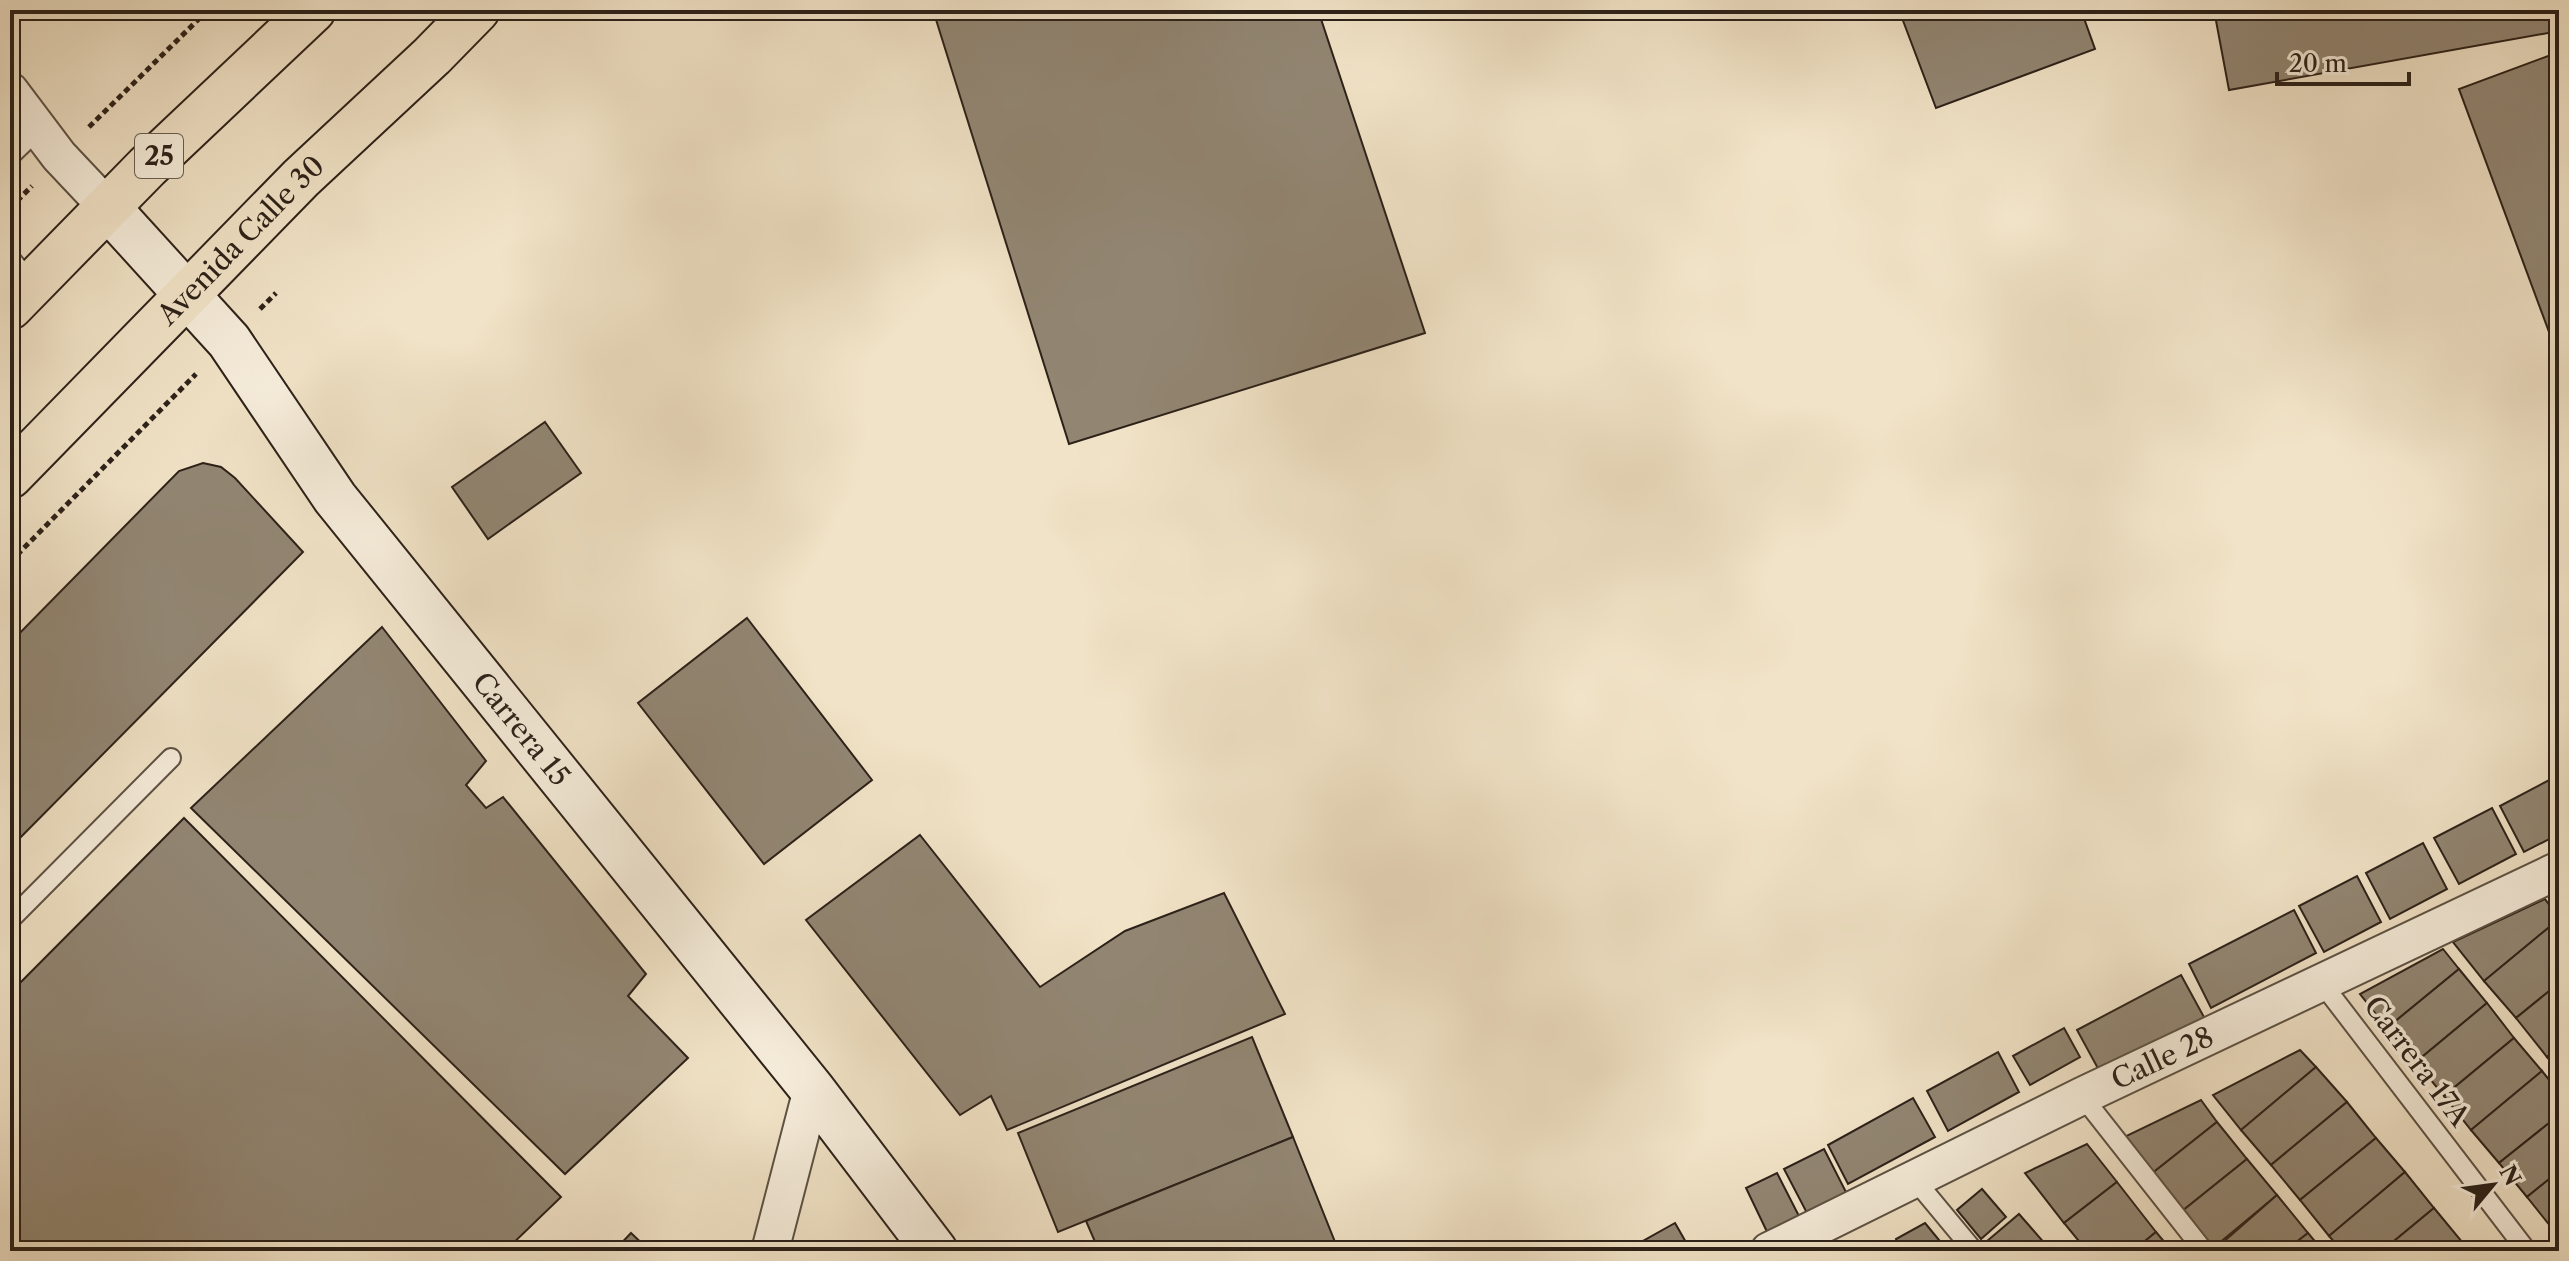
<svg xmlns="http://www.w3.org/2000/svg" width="2569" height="1261" font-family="'Libre Caslon Text',serif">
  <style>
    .building { fill: #928673; stroke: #2c2119; stroke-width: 2 }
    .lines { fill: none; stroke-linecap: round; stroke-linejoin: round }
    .lane-casing { stroke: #5d5244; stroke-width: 22 }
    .street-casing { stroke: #5d5244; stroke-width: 40 }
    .secondary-casing { stroke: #2c2119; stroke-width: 48 }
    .highway-casing { stroke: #2c2119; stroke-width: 48 }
    .path { stroke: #2c2119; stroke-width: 5; stroke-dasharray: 6 4; stroke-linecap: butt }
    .lane { stroke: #f6eddb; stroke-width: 18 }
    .street { stroke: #f6eddb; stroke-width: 36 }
    .secondary { stroke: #f6eddb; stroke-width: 44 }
    .highway { stroke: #f1e3c7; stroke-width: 44 }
    .labels { text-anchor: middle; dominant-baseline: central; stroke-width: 7; stroke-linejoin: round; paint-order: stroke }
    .shield { fill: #f6eddb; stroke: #695e53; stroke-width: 2 }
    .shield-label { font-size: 26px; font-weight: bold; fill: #2c2119 }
    .street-label { font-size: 28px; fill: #2c2119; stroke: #f6eddb }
  </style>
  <rect width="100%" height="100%" fill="#f1e3c7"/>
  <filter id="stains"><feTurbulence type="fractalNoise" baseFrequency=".0025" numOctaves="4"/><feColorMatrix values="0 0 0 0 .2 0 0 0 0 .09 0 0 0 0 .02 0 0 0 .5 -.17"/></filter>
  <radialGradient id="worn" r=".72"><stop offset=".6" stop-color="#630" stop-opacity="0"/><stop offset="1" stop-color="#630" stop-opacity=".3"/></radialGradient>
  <g class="building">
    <polygon points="933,10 1318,10 1425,333 1069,444"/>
    <polygon points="1899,10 2081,10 2095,49 1936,108"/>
    <polygon points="2214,10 2559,10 2559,31 2229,90"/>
    <polygon points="2559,52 2559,359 2459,89"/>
    <polygon points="545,422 581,473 488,539 452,487"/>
    <polygon points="203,463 221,467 235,478 303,552 10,848 10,643 179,471"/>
    <polygon points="747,618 872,780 764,864 638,703"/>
    <polygon points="382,627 486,761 466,785 486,808 503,797 646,974 628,996 688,1058 565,1174 191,808"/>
    <polygon points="2557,776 2559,834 2524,852 2500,806"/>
    <polygon points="2492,808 2516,854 2459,884 2434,838"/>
    <polygon points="184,818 561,1197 505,1251 10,1251 10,993"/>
    <polygon points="920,835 1040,987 1125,931 1224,893 1285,1014 1007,1130 991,1096 960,1115 806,920"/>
    <polygon points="2423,843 2447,889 2390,919 2366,873"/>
    <polygon points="2357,876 2381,922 2324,952 2299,906"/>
    <polygon points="2545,899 2559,919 2484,981 2453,942"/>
    <polygon points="2294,910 2316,953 2211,1008 2189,964"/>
    <polygon points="2559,919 2559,983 2516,1018 2484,981"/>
    <polygon points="2443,949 2459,969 2387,1028 2360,994"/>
    <polygon points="2459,969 2487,1003 2416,1062 2387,1028"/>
    <polygon points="2181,975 2205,1019 2101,1074 2077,1030"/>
    <polygon points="2559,983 2559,1047 2547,1057 2516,1018"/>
    <polygon points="2487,1003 2514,1038 2444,1096 2416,1062"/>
    <polygon points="2064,1028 2080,1057 2030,1085 2013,1056"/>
    <polygon points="1252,1037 1293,1137 1058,1232 1018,1133"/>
    <polygon points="2514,1038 2542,1071 2471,1130 2444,1096"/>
    <polygon points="2559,1047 2559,1071 2547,1057"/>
    <polygon points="2300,1050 2316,1067 2241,1130 2213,1095"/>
    <polygon points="1998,1052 2019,1092 1948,1131 1927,1091"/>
    <polygon points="2316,1067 2347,1102 2271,1165 2241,1130"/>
    <polygon points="2542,1071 2559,1092 2559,1115 2499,1163 2471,1130"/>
    <polygon points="1913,1098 1935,1137 1848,1184 1828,1145"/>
    <polygon points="2201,1100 2217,1122 2150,1175 2120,1139"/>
    <polygon points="2347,1102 2376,1138 2300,1200 2271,1165"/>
    <polygon points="2559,1115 2559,1171 2527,1197 2499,1163"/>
    <polygon points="2217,1122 2247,1159 2181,1212 2150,1175"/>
    <polygon points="1293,1137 1335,1242 1312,1251 1099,1251 1086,1221"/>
    <polygon points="2376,1138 2405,1172 2329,1236 2300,1200"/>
    <polygon points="2087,1144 2117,1182 2064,1223 2025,1173"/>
    <polygon points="1824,1149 1847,1194 1808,1215 1784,1169"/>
    <polygon points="2247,1159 2277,1195 2212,1249 2181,1212"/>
    <polygon points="2559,1171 2559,1228 2555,1232 2527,1197"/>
    <polygon points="2405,1172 2434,1208 2382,1251 2342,1251 2329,1236"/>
    <polygon points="1777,1173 1801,1220 1769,1236 1746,1188"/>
    <polygon points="2117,1182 2156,1232 2133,1251 2087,1251 2064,1223"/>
    <polygon points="1982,1189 2006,1217 1981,1239 1957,1210"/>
    <polygon points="2277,1195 2308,1233 2285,1251 2213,1251"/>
    <polygon points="2434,1208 2463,1243 2453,1251 2382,1251"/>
    <polygon points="2019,1214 2047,1246 2040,1251 1984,1251 1980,1247"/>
    <polygon points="1675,1223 1691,1251 1648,1251 1643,1241"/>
    <polygon points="1925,1223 1948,1251 1900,1251 1896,1239"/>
    <polygon points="2156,1232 2172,1251 2133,1251"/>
    <polygon points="631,1233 650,1251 614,1251"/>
    <polygon points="2308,1233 2323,1251 2285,1251"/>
    <polygon points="1335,1242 1339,1251 1312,1251"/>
    <polygon points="2054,1243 2060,1251 2044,1251 2047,1249"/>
    <polygon points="2463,1243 2470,1251 2453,1251"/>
  </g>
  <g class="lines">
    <g class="lane-casing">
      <g id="lane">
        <polyline points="10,156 38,129"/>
        <polyline points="10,258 32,285"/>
        <polyline points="10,920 171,758"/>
        <polyline points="2321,982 2527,1251"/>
        <polyline points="2082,1096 2204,1251"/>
        <polyline points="1915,1180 1974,1251"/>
      </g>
    </g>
    <g class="street-casing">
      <g id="street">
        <polyline points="10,91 59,156 108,208"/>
        <polyline points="770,1251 812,1089"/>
        <path id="s1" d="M 1769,1251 L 2082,1096 L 2559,870"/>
      </g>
    </g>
    <g class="secondary-casing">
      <g id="secondary">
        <path id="s2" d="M 108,208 L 229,341 L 335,498 L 812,1089 L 935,1251"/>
      </g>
    </g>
    <g class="highway-casing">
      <g id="highway">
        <polyline points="10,307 147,167 313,10"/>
        <path id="s3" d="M 10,476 L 301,178 L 432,56 L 477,10"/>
      </g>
    </g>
    <g class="path">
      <polyline points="89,127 208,10"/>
      <polyline points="10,208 32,186"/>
      <polyline points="260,309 276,293"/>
      <polyline points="10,562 196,374"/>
    </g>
    <use href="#lane" class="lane"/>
    <use href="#street" class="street"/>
    <use href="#secondary" class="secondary"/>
    <use href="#highway" class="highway"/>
  </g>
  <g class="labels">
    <rect class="shield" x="135" y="134" width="48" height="44" rx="6"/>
    <g class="shield-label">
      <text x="159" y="156">25</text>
    </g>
    <g class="street-label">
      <text stroke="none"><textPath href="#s3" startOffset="330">Avenida Calle 30</textPath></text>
      <text stroke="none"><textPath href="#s2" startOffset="666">Carrera 15</textPath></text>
      <text stroke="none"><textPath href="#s1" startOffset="438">Calle 28</textPath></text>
      <text transform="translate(2417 1061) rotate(53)">Carrera 17A</text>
    </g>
  </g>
  <rect width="2569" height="1261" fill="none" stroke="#f1e3c7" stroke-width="40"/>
  <rect x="12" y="12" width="2545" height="1237" fill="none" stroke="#2c2119" stroke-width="4"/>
  <rect x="20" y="20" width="2529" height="1221" fill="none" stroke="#2c2119" stroke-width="2"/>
  <g transform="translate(2493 1185) rotate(61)" stroke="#f6eddb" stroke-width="6" paint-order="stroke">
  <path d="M0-6L14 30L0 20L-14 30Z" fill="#2c2119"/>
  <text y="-12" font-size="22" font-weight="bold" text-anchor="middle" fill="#2c2119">N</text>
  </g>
  <path d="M2277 72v12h132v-12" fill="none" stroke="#2c2119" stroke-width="4"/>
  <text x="2289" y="72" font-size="24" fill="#2c2119" stroke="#f6eddb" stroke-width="6" paint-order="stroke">20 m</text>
  <rect width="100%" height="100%" filter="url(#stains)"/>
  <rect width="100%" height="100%" fill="url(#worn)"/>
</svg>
